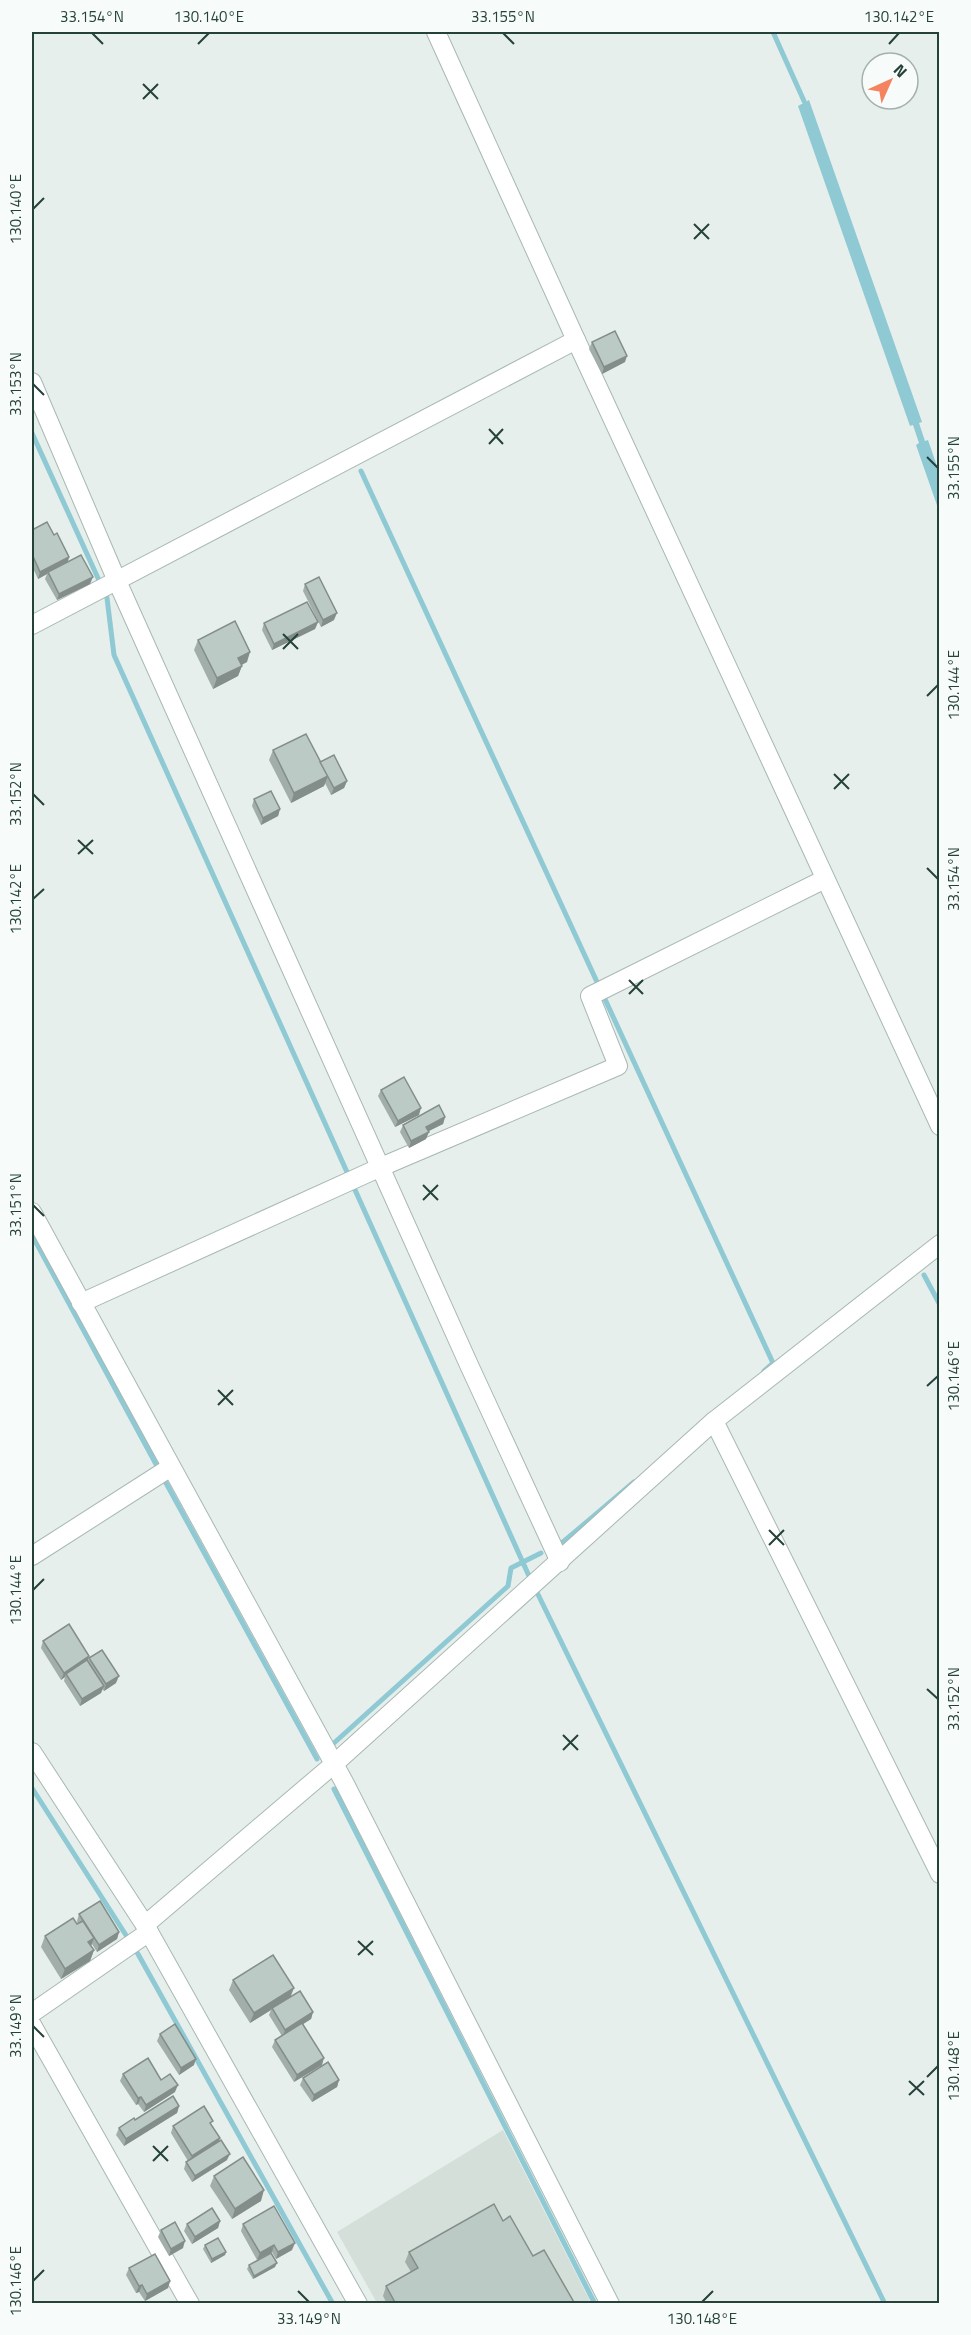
<svg xmlns="http://www.w3.org/2000/svg" width="971" height="2335" font-family="'Titillium Web',sans-serif">
  <style>
    .built { fill: #d4dfda }
    .water { fill: #8ec9d4 }
    .lines { fill: none; stroke-linecap: round; stroke-linejoin: round }
    .stream { stroke: #8ec9d4; stroke-width: 5 }
    .minor-casing { stroke: #a8b8b2; stroke-width: 20 }
    .minor { stroke: #fff; stroke-width: 18 }
    .wall { fill: #a1aea9 }
    .shaded-wall { fill: #838d89 }
    .building { fill: #bbcac4; stroke: #838d89; stroke-width: 1.5 }
    .ticks { fill: none; stroke: #24423a; stroke-width: 2 }
    .neatline { fill: none; stroke: #24423a; stroke-width: 2 }
    .ticks-label { font-size: 15px; text-anchor: middle; fill: #24423a }
  </style>
  <rect width="100%" height="100%" fill="#e6efeb"/>
  <polygon class="built" points="503,2130 591,2303 377,2303 337,2232"/>
  <polygon class="water" points="809,100 922,422 919,423 925,441 928,440 939,472 939,511 916,445 919,443 913,425 910,426 798,106"/>
  <g class="lines">
    <g class="stream">
      <polyline points="773,32 804,101"/>
      <polyline points="32,433 107,598 114,655 529,1576 885,2304"/>
      <polyline points="361,471 773,1363 764,1371"/>
      <polyline points="32,1235 157,1466"/>
      <polyline points="924,1275 940,1305"/>
      <polyline points="166,1483 317,1759"/>
      <polyline points="563,1542 634,1482"/>
      <polyline points="334,1743 508,1586 511,1568 541,1553"/>
      <polyline points="32,1788 138,1954 333,2304"/>
      <polyline points="334,1789 595,2304"/>
    </g>
    <g class="minor-casing">
      <g id="minor">
        <polyline points="436,32 576,340 940,1126"/>
        <polyline points="32,382 117,581 469,1365 560,1562"/>
        <polyline points="32,625 576,340"/>
        <polyline points="32,1212 344,1782 610,2304"/>
        <polyline points="81,1303 381,1167 618,1066 590,996 825,879"/>
        <polyline points="714,1421 940,1874"/>
        <polyline points="32,1556 171,1467"/>
        <polyline points="32,1752 145,1925 358,2304"/>
        <polyline points="145,1925 334,1764 714,1421 940,1244"/>
        <polyline points="32,2013 149,1932"/>
        <polyline points="32,2025 190,2304"/>
      </g>
    </g>
    <use href="#minor" class="minor"/>
  </g>
  <g class="wall">
    <polygon points="592,342 625,362 602,374 589,349"/>
    <polygon points="32,530 54,535 69,557 68,562 90,584 57,600 45,579 47,574 38,579 32,566"/>
    <polygon points="305,584 334,620 321,627 303,591"/>
    <polygon points="318,622 315,629 272,650 262,630 264,623"/>
    <polygon points="198,640 247,662 242,665 238,676 213,689 194,650"/>
    <polygon points="273,750 320,762 347,781 344,788 331,795 325,783 324,786 291,803 269,760"/>
    <polygon points="254,799 280,809 278,816 261,825 252,806"/>
    <polygon points="381,1090 419,1115 395,1127 378,1096"/>
    <polygon points="445,1117 443,1124 428,1131 426,1139 409,1148 400,1132 403,1125"/>
    <polygon points="43,1641 89,1656 88,1661 89,1658 116,1683 104,1691 102,1689 101,1693 80,1706 64,1681 65,1677 61,1680 41,1648"/>
    <polygon points="79,1914 119,1932 117,1939 97,1952 92,1944 91,1946 94,1950 90,1961 61,1979 41,1947 45,1936 78,1924 77,1921"/>
    <polygon points="233,1980 291,1996 313,2012 311,2019 303,2024 322,2065 294,2082 272,2047 275,2040 282,2036 269,2015 271,2010 250,2023 229,1990"/>
    <polygon points="160,2034 194,2065 179,2075 157,2041"/>
    <polygon points="123,2074 161,2080 175,2092 144,2112 138,2104 136,2105 120,2081"/>
    <polygon points="303,2078 339,2080 337,2087 312,2102 300,2085"/>
    <polygon points="179,2106 177,2113 124,2146 116,2135 119,2128"/>
    <polygon points="173,2126 219,2141 227,2160 192,2182 184,2169 186,2162 188,2161 171,2133"/>
    <polygon points="214,2176 261,2201 232,2219 210,2186"/>
    <polygon points="220,2221 218,2228 192,2244 184,2231 187,2224"/>
    <polygon points="503,2221 533,2256 575,2304 387,2304 383,2296 386,2286 411,2272 405,2262 409,2252"/>
    <polygon points="243,2224 292,2250 276,2259 272,2252 257,2260 241,2231"/>
    <polygon points="161,2230 183,2248 169,2256 158,2237"/>
    <polygon points="205,2245 226,2252 225,2255 211,2263 203,2249"/>
    <polygon points="249,2265 275,2267 253,2279 247,2269"/>
    <polygon points="129,2268 170,2281 168,2288 145,2301 139,2292 136,2293 126,2275"/>
  </g>
  <g class="shaded-wall">
    <polygon points="627,356 625,362 602,374 604,367"/>
    <polygon points="69,557 67,564 48,572 47,574 38,579 40,572"/>
    <polygon points="93,577 90,584 57,600 59,594"/>
    <polygon points="337,613 334,620 321,627 323,620"/>
    <polygon points="318,622 315,629 272,650 274,644"/>
    <polygon points="250,652 247,662 234,668 238,658"/>
    <polygon points="242,666 238,676 213,689 217,678"/>
    <polygon points="328,776 324,786 291,803 294,793"/>
    <polygon points="347,781 344,788 331,795 334,788"/>
    <polygon points="280,809 278,816 261,825 263,818"/>
    <polygon points="421,1108 419,1115 395,1127 398,1121"/>
    <polygon points="445,1117 443,1124 423,1134 426,1127"/>
    <polygon points="429,1132 426,1139 409,1148 411,1141"/>
    <polygon points="89,1656 87,1663 66,1674 65,1677 61,1680 64,1673"/>
    <polygon points="119,1676 116,1683 104,1691 106,1684"/>
    <polygon points="104,1686 101,1693 80,1706 82,1699"/>
    <polygon points="119,1932 117,1939 97,1952 99,1945"/>
    <polygon points="94,1938 90,1948 88,1942"/>
    <polygon points="94,1950 90,1961 61,1979 65,1969"/>
    <polygon points="294,1988 290,1998 272,2008 271,2010 250,2023 254,2013"/>
    <polygon points="313,2012 311,2019 283,2037 285,2030"/>
    <polygon points="324,2058 322,2065 294,2082 297,2075"/>
    <polygon points="196,2059 194,2065 179,2075 181,2068"/>
    <polygon points="339,2080 337,2087 312,2102 314,2095"/>
    <polygon points="178,2085 175,2092 144,2112 146,2105"/>
    <polygon points="141,2097 138,2104 136,2105 138,2098"/>
    <polygon points="179,2106 177,2113 124,2146 126,2139"/>
    <polygon points="220,2138 218,2145 190,2163 192,2156"/>
    <polygon points="230,2154 227,2160 192,2182 195,2176"/>
    <polygon points="264,2190 261,2201 232,2219 235,2209"/>
    <polygon points="220,2221 218,2228 192,2244 195,2237"/>
    <polygon points="185,2241 183,2248 169,2256 171,2249"/>
    <polygon points="295,2243 292,2250 276,2259 278,2252"/>
    <polygon points="274,2245 272,2252 257,2260 260,2253"/>
    <polygon points="226,2252 225,2255 211,2263 212,2259"/>
    <polygon points="277,2263 275,2267 253,2279 254,2276"/>
    <polygon points="170,2281 168,2288 145,2301 147,2294"/>
    <polygon points="142,2285 139,2292 136,2293 139,2286"/>
  </g>
  <g class="building">
    <polygon points="615,331 627,356 604,367 592,342"/>
    <polygon points="47,522 54,535 57,533 69,557 40,572 32,554 32,530"/>
    <polygon points="81,555 93,577 59,594 48,572"/>
    <polygon points="319,577 337,613 323,620 305,584"/>
    <polygon points="307,602 318,622 274,644 264,623"/>
    <polygon points="235,621 250,652 238,658 242,666 217,678 198,640"/>
    <polygon points="306,734 328,776 294,793 273,750"/>
    <polygon points="334,755 347,781 334,788 320,762"/>
    <polygon points="271,791 280,809 263,818 254,799"/>
    <polygon points="404,1077 421,1108 398,1121 381,1090"/>
    <polygon points="439,1105 445,1117 426,1127 429,1132 411,1141 403,1125"/>
    <polygon points="69,1624 89,1656 64,1673 43,1641"/>
    <polygon points="102,1650 119,1676 106,1684 89,1658"/>
    <polygon points="87,1660 104,1686 82,1699 66,1674"/>
    <polygon points="100,1901 119,1932 99,1945 79,1914"/>
    <polygon points="73,1918 77,1924 83,1921 94,1938 88,1942 94,1950 65,1969 45,1936"/>
    <polygon points="273,1955 294,1988 254,2013 233,1980"/>
    <polygon points="300,1991 313,2012 285,2030 272,2008"/>
    <polygon points="302,2023 324,2058 297,2075 275,2040"/>
    <polygon points="175,2024 196,2059 181,2068 160,2034"/>
    <polygon points="148,2058 161,2080 170,2074 178,2085 146,2105 141,2097 138,2098 123,2074"/>
    <polygon points="328,2062 339,2080 314,2095 303,2078"/>
    <polygon points="173,2096 179,2106 126,2139 119,2128 134,2118 135,2120"/>
    <polygon points="204,2106 213,2121 210,2123 220,2138 192,2156 173,2126"/>
    <polygon points="221,2140 230,2154 195,2176 186,2162"/>
    <polygon points="243,2157 264,2190 235,2209 214,2176"/>
    <polygon points="494,2204 503,2221 510,2216 533,2256 544,2250 575,2304 396,2304 386,2286 418,2268 409,2252"/>
    <polygon points="274,2206 295,2243 278,2252 274,2245 260,2253 243,2224"/>
    <polygon points="212,2208 220,2221 195,2237 187,2224"/>
    <polygon points="175,2222 185,2241 171,2249 161,2230"/>
    <polygon points="218,2238 226,2252 212,2259 205,2245"/>
    <polygon points="271,2253 277,2263 254,2276 249,2265"/>
    <polygon points="155,2254 170,2281 147,2294 142,2285 139,2286 129,2268"/>
  </g>
  <path class="ticks" d="M 92,33 L 103,44M 503,33 L 514,44M 198,44 L 209,33M 889,44 L 899,33M 143,84 L 158,99M 143,99 L 158,84M 33,209 L 44,198M 694,224 L 709,239M 694,239 L 709,224M 33,384 L 44,395M 489,429 L 503,444M 489,444 L 503,429M 927,457 L 938,468M 283,634 L 298,649M 283,649 L 298,634M 927,696 L 938,685M 834,774 L 849,789M 834,789 L 849,774M 33,794 L 44,805M 78,840 L 93,854M 78,854 L 93,840M 927,868 L 938,879M 33,899 L 44,889M 629,980 L 643,994M 629,994 L 643,980M 423,1185 L 438,1200M 423,1200 L 438,1185M 33,1205 L 44,1216M 927,1386 L 938,1376M 218,1390 L 233,1405M 218,1405 L 233,1390M 769,1530 L 784,1545M 769,1545 L 784,1530M 33,1590 L 44,1579M 927,1689 L 938,1699M 563,1735 L 578,1750M 563,1750 L 578,1735M 358,1941 L 373,1955M 358,1955 L 373,1941M 33,2026 L 44,2037M 927,2077 L 938,2066M 909,2081 L 924,2095M 909,2095 L 924,2081M 153,2146 L 168,2161M 153,2161 L 168,2146M 33,2281 L 44,2270M 298,2291 L 309,2302M 702,2302 L 713,2291"/>
  <rect width="971" height="2335" fill="none" stroke="#f7fbf9" stroke-width="66"/>
  <g transform="translate(890 81) rotate(45)"><circle r="28" fill="#f7fbf9" stroke="#a3b1ad" stroke-width="1.5"/>
  <path d="M0-4.5L10 22L0 15L-10 22Z" fill="#f4845f"/>
  <text y="-9" font-size="16" font-weight="bold" text-anchor="middle" fill="#24423a">N</text>
  </g>
  <rect x="33" y="33" width="905" height="2269" class="neatline"/>
  <g class="ticks-label">
    <text x="92" y="22">33.154°N</text>
    <text x="209" y="22">130.140°E</text>
    <text x="503" y="22">33.155°N</text>
    <text x="899" y="22">130.142°E</text>
    <text transform="translate(16 209) rotate(-90)" y="5">130.140°E</text>
    <text transform="translate(16 384) rotate(-90)" y="5">33.153°N</text>
    <text transform="translate(954 468) rotate(-90)" y="5">33.155°N</text>
    <text transform="translate(954 685) rotate(-90)" y="5">130.144°E</text>
    <text transform="translate(16 794) rotate(-90)" y="5">33.152°N</text>
    <text transform="translate(954 879) rotate(-90)" y="5">33.154°N</text>
    <text transform="translate(16 899) rotate(-90)" y="5">130.142°E</text>
    <text transform="translate(16 1205) rotate(-90)" y="5">33.151°N</text>
    <text transform="translate(954 1376) rotate(-90)" y="5">130.146°E</text>
    <text transform="translate(16 1590) rotate(-90)" y="5">130.144°E</text>
    <text transform="translate(954 1699) rotate(-90)" y="5">33.152°N</text>
    <text transform="translate(16 2026) rotate(-90)" y="5">33.149°N</text>
    <text transform="translate(954 2066) rotate(-90)" y="5">130.148°E</text>
    <text transform="translate(16 2281) rotate(-90)" y="5">130.146°E</text>
    <text x="309" y="2324">33.149°N</text>
    <text x="702" y="2324">130.148°E</text>
  </g>
</svg>
